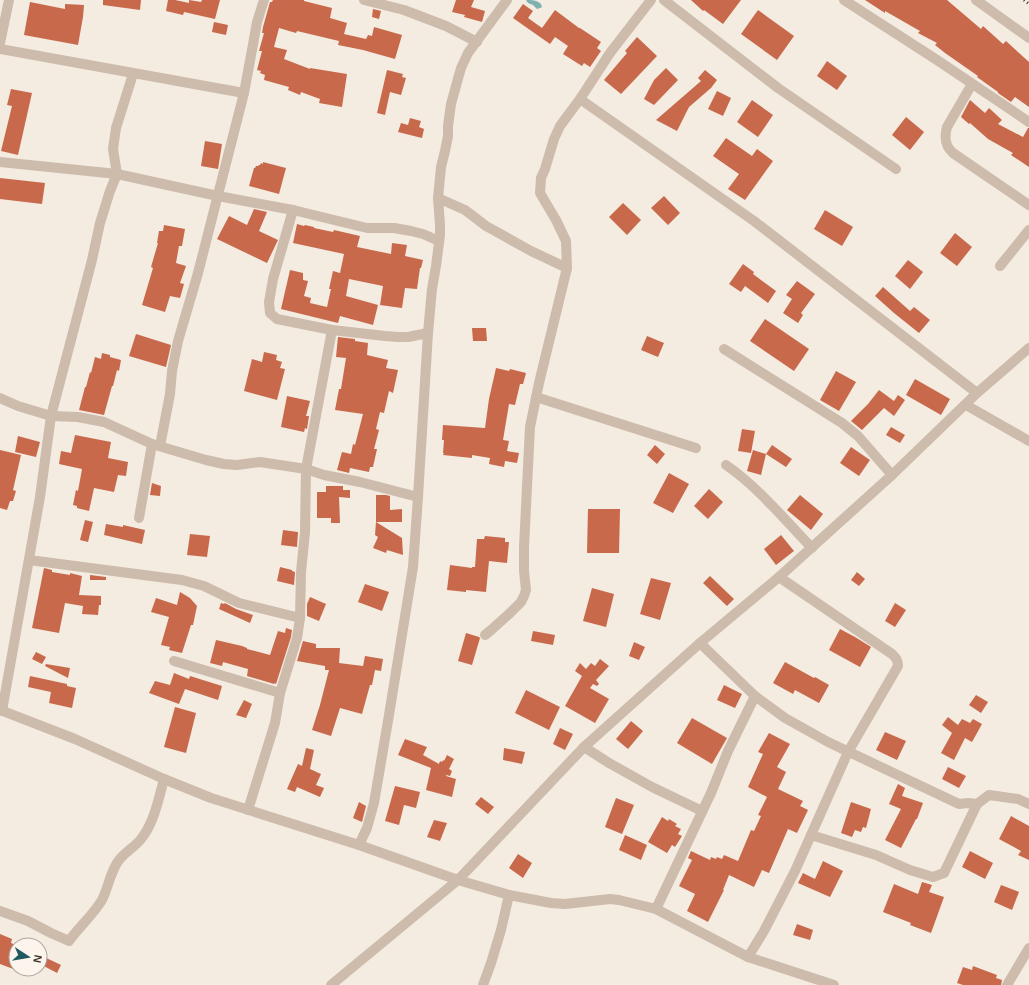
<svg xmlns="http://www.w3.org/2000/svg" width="1029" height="985" font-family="Arial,sans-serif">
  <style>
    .water { fill: #7fb0b2 }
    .building { fill: #c8694b }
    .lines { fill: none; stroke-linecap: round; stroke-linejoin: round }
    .street { stroke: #cdbbac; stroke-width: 10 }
    .rail { stroke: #3b302b; stroke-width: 3; stroke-dasharray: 1 3; stroke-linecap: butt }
  </style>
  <rect width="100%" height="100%" fill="#f4ebe1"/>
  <path class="water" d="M 526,0 C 532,0 537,0 541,4 L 542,7 L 540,8 L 537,9 L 533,5 L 528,3 Z"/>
  <g class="building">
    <polygon points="103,0 141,0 140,10 103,5"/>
    <polygon points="168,0 175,0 189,3 189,0 201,2 202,0 220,0 215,19 184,12 183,15 166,11"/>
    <polygon points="273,0 304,0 304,1 332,8 330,18 347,23 344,34 366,39 368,35 372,36 374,27 402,35 395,59 363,50 338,45 339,41 297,31 296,33 279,28 274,47 287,50 284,59 310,69 310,68 347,74 342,107 319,103 320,99 301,92 300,95 288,90 289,87 264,80 265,75 260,73 261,71 257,70 262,51 259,51 264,33 262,33 263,27 270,2 272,2"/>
    <polygon points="456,0 474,0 471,7 485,11 482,22 464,17 465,15 452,12"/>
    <polygon points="691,0 741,0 723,24 704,10 703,11"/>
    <polygon points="865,0 947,0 981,29 983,26 1003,44 1006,41 1029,62 1029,107 1015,97 1011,102 998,93 998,92 977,77 978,76 945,53 935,45 937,43 918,33 920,31 885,11 885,13"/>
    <polygon points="30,2 65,9 65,4 84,5 83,17 78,45 24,35"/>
    <polygon points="523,4 533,11 528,18 542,28 555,10 579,28 580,28 601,42 597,48 601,51 590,67 584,63 582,66 563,54 568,46 555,37 550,44 513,18"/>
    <polygon points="373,9 381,11 379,19 372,17"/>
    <polygon points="758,10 794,36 777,60 741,34"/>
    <polygon points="214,22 228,25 226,35 212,32"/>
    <polygon points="637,37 657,56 621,94 604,80 627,53 625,51"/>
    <polygon points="827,61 847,76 837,90 817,76"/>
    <polygon points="666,68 678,80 654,105 644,99 654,80"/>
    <polygon points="387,70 403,74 402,77 406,78 401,95 390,92 385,115 377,113"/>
    <polygon points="705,70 717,80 711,88 689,107 677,131 656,120 701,81 698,78"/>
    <polygon points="11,89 32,93 18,155 1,151 12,106 7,105"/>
    <polygon points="717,91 731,98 723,116 708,109"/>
    <polygon points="752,100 773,115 758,137 737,122"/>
    <polygon points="970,100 985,113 989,108 1002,120 998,124 1023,137 1028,128 1029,128 1029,167 1011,155 1013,153 988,139 970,123 969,124 961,117"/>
    <polygon points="906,117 924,132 910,150 892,135"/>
    <polygon points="410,118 421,121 419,127 424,129 422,138 398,132 401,123 408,125"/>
    <polygon points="726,138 752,156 757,149 773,161 745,200 728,189 739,174 713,156"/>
    <polygon points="205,141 222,144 218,169 201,166"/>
    <polygon points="263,162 286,168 279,194 249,186 254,168 255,168 256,166 258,166 259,165 260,165 261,163 263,164"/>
    <polygon points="0,178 45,183 42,204 0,199"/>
    <polygon points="664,196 680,213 668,225 651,208"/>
    <polygon points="623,203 641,220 627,235 609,217"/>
    <polygon points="254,209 267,212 259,231 278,240 267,263 217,239 229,216 247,225"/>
    <polygon points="825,210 853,227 842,246 814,229"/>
    <polygon points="297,224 304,226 305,225 314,227 314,228 333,232 334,230 360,236 357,247 391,254 392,243 407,245 405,256 423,260 421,268 420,268 417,289 405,288 402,308 380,305 383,286 349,279 346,296 378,305 373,325 340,316 338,323 281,309 290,270 303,273 303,280 308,281 304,296 311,298 310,303 327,307 331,289 329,289 333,271 340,273 344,254 293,243"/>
    <polygon points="164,225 185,229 182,246 179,246 176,263 186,266 180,283 184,284 180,298 170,296 165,312 142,305 153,268 151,267 158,243 157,243 159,231 163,231"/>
    <polygon points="955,233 972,247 957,266 940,253"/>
    <polygon points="908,260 923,272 910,289 895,276"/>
    <polygon points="743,264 754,272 753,274 776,291 768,303 745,286 741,292 729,284"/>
    <polygon points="797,281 815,294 801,313 803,315 798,323 783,313 792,299 786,295"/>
    <polygon points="883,287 910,311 914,307 930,320 919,333 894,313 875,296"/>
    <polygon points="765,319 809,349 794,371 750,341"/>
    <polygon points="472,328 486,328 487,341 473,341"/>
    <polygon points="136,334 171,345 166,367 129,356"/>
    <polygon points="647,336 664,343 658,357 641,350"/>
    <polygon points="338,337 355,339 355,341 368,343 367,355 388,360 386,368 398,370 393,393 389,391 384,413 380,412 376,429 379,430 374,449 377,449 373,467 370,467 369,472 350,468 349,473 337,470 342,452 351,454 353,444 355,445 363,414 335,410 339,389 341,389 346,358 336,357"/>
    <polygon points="264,352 277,355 276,360 282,362 280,368 285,369 277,400 244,391 252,359 262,362"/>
    <polygon points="102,353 110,355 110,357 121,360 119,371 117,370 113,386 112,386 104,415 79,410 85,387 86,387 90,372 91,373 95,357 101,359"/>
    <polygon points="496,368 509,371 510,369 526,373 523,384 520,384 515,405 509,404 503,440 509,441 507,451 519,453 517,463 505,461 504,467 489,464 490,458 472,455 472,458 443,455 444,453 443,453 444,440 442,440 443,425 485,428 489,399"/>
    <polygon points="836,371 856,382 839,411 820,400"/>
    <polygon points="915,379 950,399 941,415 906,395"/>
    <polygon points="879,390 894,401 898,395 905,400 894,416 884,408 862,430 851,421 868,404"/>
    <polygon points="287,396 310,401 306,416 309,416 307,429 305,428 304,432 281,427"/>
    <polygon points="891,427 905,435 900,443 886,435"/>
    <polygon points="742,429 755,431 751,453 738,451"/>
    <polygon points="75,435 111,442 108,458 128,462 126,476 118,475 114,492 94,488 89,511 77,508 77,506 73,505 76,490 78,491 82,469 59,464 61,451 71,453"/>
    <polygon points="18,436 40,442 36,457 15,452"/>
    <polygon points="655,445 665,454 657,464 647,455"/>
    <polygon points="772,445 792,459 786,467 766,454"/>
    <polygon points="851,447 870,460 859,476 840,463"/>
    <polygon points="0,450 21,455 13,490 16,491 13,501 10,501 7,510 0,508"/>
    <polygon points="753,450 766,454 761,475 747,471"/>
    <polygon points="669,473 689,484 673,513 653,503"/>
    <polygon points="152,483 161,486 160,496 150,495"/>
    <polygon points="326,486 343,486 343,490 350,490 350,498 339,497 340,523 331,523 331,518 317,518 317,492 326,492"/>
    <polygon points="709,489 723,502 708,519 694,506"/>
    <polygon points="376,495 386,495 390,496 390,510 402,509 402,522 376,522"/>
    <polygon points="800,495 823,514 811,530 787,510"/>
    <polygon points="588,509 620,509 619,553 587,553"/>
    <polygon points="85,520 93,522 88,542 80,540"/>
    <polygon points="376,522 402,538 403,555 387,550 386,553 373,548 378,537 375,535"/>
    <polygon points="106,524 123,527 123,525 145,530 142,544 104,535"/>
    <polygon points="283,530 298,532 297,547 281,545"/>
    <polygon points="190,534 210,536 207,557 187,555"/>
    <polygon points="781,535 794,551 776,565 764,549"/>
    <polygon points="485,536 505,538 505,542 509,542 507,563 489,561 486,592 466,590 466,592 447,590 450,565 472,568 472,567 475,567 477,539 484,539"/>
    <polygon points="280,567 292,570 292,571 295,572 294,585 277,581"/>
    <polygon points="44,568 52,570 52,572 70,575 70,573 82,576 79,595 101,596 101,605 99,605 98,615 82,614 83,606 65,603 59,633 32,628"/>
    <polygon points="857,572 865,579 859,586 851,580"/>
    <polygon points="90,575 106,577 106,580 90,580"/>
    <polygon points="710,576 734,599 727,606 703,583"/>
    <polygon points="651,578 671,583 660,620 640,614"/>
    <polygon points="365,584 389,592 382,611 358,602"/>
    <polygon points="592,588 614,594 606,627 583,621"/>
    <polygon points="180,592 190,598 197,606 193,625 191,625 182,653 169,650 170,647 161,645 169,617 151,612 156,598 177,605"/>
    <polygon points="310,597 326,604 319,621 307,616 307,604"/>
    <polygon points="221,603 224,604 225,603 236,609 253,615 250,623 219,609"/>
    <polygon points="895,603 906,610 895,627 885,621"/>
    <polygon points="286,628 292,630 291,637 276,684 274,683 274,684 247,676 248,669 223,662 222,666 210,663 216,640 242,646 247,648 247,649 270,655 278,631 285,633"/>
    <polygon points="840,629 855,637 871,647 860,667 829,650"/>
    <polygon points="533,631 555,635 553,645 531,641"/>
    <polygon points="466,633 479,637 480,638 472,665 458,661"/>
    <polygon points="303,641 316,644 316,648 340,648 339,663 363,666 365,656 383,659 381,671 375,670 372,685 370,685 362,714 340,708 331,736 312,730 320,705 329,670 325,670 325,666 297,661"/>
    <polygon points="634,642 645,647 639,660 629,656"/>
    <polygon points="36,652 46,657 42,664 32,659"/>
    <polygon points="600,659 609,666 596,680 599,684 597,686 593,684 590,688 609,699 595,723 565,706 582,676 575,671 580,663 586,669 591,663 595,666"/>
    <polygon points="785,662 814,678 815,677 829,685 819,703 795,690 793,694 773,683"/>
    <polygon points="46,664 70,668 68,678 45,666"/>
    <polygon points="174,673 189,679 190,676 222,686 218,700 185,689 179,704 149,693 155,681 170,685"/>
    <polygon points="30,676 67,684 67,686 76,688 72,708 49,703 51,692 28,687"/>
    <polygon points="724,685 742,694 735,708 717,700"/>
    <polygon points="526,690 560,707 549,730 515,713"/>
    <polygon points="976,695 988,702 981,713 969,705"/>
    <polygon points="244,700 252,704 246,718 236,715"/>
    <polygon points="175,707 196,713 186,753 164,747"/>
    <polygon points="948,717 958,725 962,719 970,723 973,719 982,724 972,742 965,738 954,760 941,753 952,733 942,725"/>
    <polygon points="692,718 727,738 712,764 677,743"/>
    <polygon points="631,721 643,731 628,749 616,739"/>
    <polygon points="560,728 573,734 565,750 553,744"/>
    <polygon points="885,732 906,741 897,760 876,750"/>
    <polygon points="769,733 790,744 777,767 786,772 778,789 803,801 800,806 808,810 797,833 788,829 769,873 762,870 754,887 729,875 723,890 724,890 708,922 687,911 695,894 679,886 692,860 688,858 691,851 710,860 711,857 716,859 717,857 722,859 724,855 738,861 751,830 754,831 761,816 758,815 767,797 748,787 763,754 758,752"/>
    <polygon points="405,739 427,747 423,755 439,764 440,761 442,762 443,760 444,761 447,755 454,759 449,769 452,771 450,776 446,775 446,776 456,779 452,797 426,790 431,768 398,755"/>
    <polygon points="306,748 314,750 310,769 321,774 316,785 324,788 320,797 297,787 295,792 287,789 298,764 302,766"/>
    <polygon points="504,748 525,752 522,764 503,760"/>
    <polygon points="948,767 966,776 959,788 942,779"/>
    <polygon points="898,784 905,788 902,796 923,803 917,819 916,819 901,848 885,840 901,809 889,804"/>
    <polygon points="395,786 420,792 416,808 404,805 399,825 385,821"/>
    <polygon points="481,797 494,807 488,814 475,804"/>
    <polygon points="616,798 634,805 622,834 605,827"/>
    <polygon points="359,802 366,806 362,822 353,818"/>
    <polygon points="851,802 871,809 866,828 863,827 861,832 855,830 852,837 841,833"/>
    <polygon points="1011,816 1029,826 1029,860 1018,855 1021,851 999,839"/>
    <polygon points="662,817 668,821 669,819 677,824 675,826 681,829 678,834 682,836 675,847 672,845 667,853 648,842"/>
    <polygon points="434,820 447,823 440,841 427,837"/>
    <polygon points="625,835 647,845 641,860 619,850"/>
    <polygon points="970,851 993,863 985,879 962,867"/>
    <polygon points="518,854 532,863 523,878 509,868"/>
    <polygon points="823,861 843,871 830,897 798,883 803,873 815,879"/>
    <polygon points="922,882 932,885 929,892 944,897 931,933 910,925 911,923 883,912 894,884 918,894"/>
    <polygon points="1001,885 1019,892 1012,910 994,902"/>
    <polygon points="797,924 813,930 810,940 793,935"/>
    <polygon points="0,934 12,939 11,943 16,945 16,970 0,964"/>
    <polygon points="40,955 61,965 57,973 40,964"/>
    <polygon points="973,966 997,975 996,978 1002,980 1001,985 963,985 957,983 963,967 972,970"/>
  </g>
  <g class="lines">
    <g class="street">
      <polyline points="364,0 404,10 446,26 477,42"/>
      <polyline points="664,0 778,88 896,169"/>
      <polyline points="844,0 937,60 1029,122"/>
      <polyline points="976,0 1029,38"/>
      <polyline points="0,43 9,0"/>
      <polyline points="0,49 244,93"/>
      <path d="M 972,84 L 947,127 C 944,138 945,146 953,153 L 1029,205"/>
      <polyline points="580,99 754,221 977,393"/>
      <polyline points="0,162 117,174 218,196 293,210 367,228 394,228 411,231 423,234 439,241"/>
      <polyline points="438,198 465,210 486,226 531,251 567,268"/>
      <polyline points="293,210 273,279 269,302 270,313 277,319 332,330 385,336 398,337 408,337 428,333"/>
      <polyline points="1000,266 1029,230"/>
      <polyline points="724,349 842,423 858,436 892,475"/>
      <polyline points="536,397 696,448"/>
      <polyline points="0,398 18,406 51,416 78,417 104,422 152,444 206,460 224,464 237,465 260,462 306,469 324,475 360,482 418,497"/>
      <polyline points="966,405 1029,441"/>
      <polyline points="160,446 170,394 172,371 178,341 198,273 244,93 254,39 257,22 264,0"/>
      <path d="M 726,465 C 758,487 784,519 812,548"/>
      <polyline points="139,518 152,444"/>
      <polyline points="29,560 182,580 204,586 239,603 300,618"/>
      <polyline points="485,635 490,631 509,614 521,602 524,596 526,590 524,571 524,547 530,427 539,383 567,268 566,241 556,220 540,193 541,178 545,169 554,139 560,126 580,99 610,53 651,0"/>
      <polyline points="700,643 755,696 785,718 828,742 959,804 968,803 977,804 989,795 1018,799 1029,804"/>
      <polyline points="174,661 280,693"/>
      <path d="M 0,710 L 75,739 L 164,779 L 211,798 L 359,845 L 458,880 L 509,895 L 551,903 L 565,904 L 610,899 L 619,900 L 656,909 L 748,957 L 764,931 L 795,871 L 848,752 L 898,666 C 898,660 896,658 892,654 L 779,577"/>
      <polyline points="2,711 40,497 51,416 92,260 100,223 110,191 117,174 113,149 116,128 133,74"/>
      <polyline points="584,747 609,763 652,787 702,811"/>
      <polyline points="248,810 275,723 280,693 297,638 300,618 301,572 305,532 306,469 332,330"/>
      <polyline points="811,835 876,855 910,870 933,877 944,873 977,804"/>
      <polyline points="359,845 367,828 374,803 389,715 413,567 418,497 428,333 432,289 436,266 440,235 440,225 438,198 441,167 445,151 448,136 448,126 451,104 461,68 468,53 507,0"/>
      <polyline points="656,909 711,793 728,751 755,696"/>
      <path d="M 0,911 L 28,921 L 51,933 L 69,941 C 79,927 93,915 102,900 C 108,888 110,874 117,863 C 123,853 134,848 141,839 C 154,823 159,798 164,779"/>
      <polyline points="748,957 834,985"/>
      <polyline points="331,985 458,880 584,747 700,643 779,577 892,475 977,393 1029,348"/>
      <polyline points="483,985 491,963 501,930 509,895"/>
      <polyline points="1007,985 1029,948"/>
    </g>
    <polyline class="rail" points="1024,0 1029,4"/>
  </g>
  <g transform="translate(28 957) rotate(102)"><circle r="19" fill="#fbf5ee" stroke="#aea6a0"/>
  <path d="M0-3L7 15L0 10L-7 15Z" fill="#1f5a5e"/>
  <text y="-6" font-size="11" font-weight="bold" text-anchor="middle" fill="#3b302b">N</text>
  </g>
</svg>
